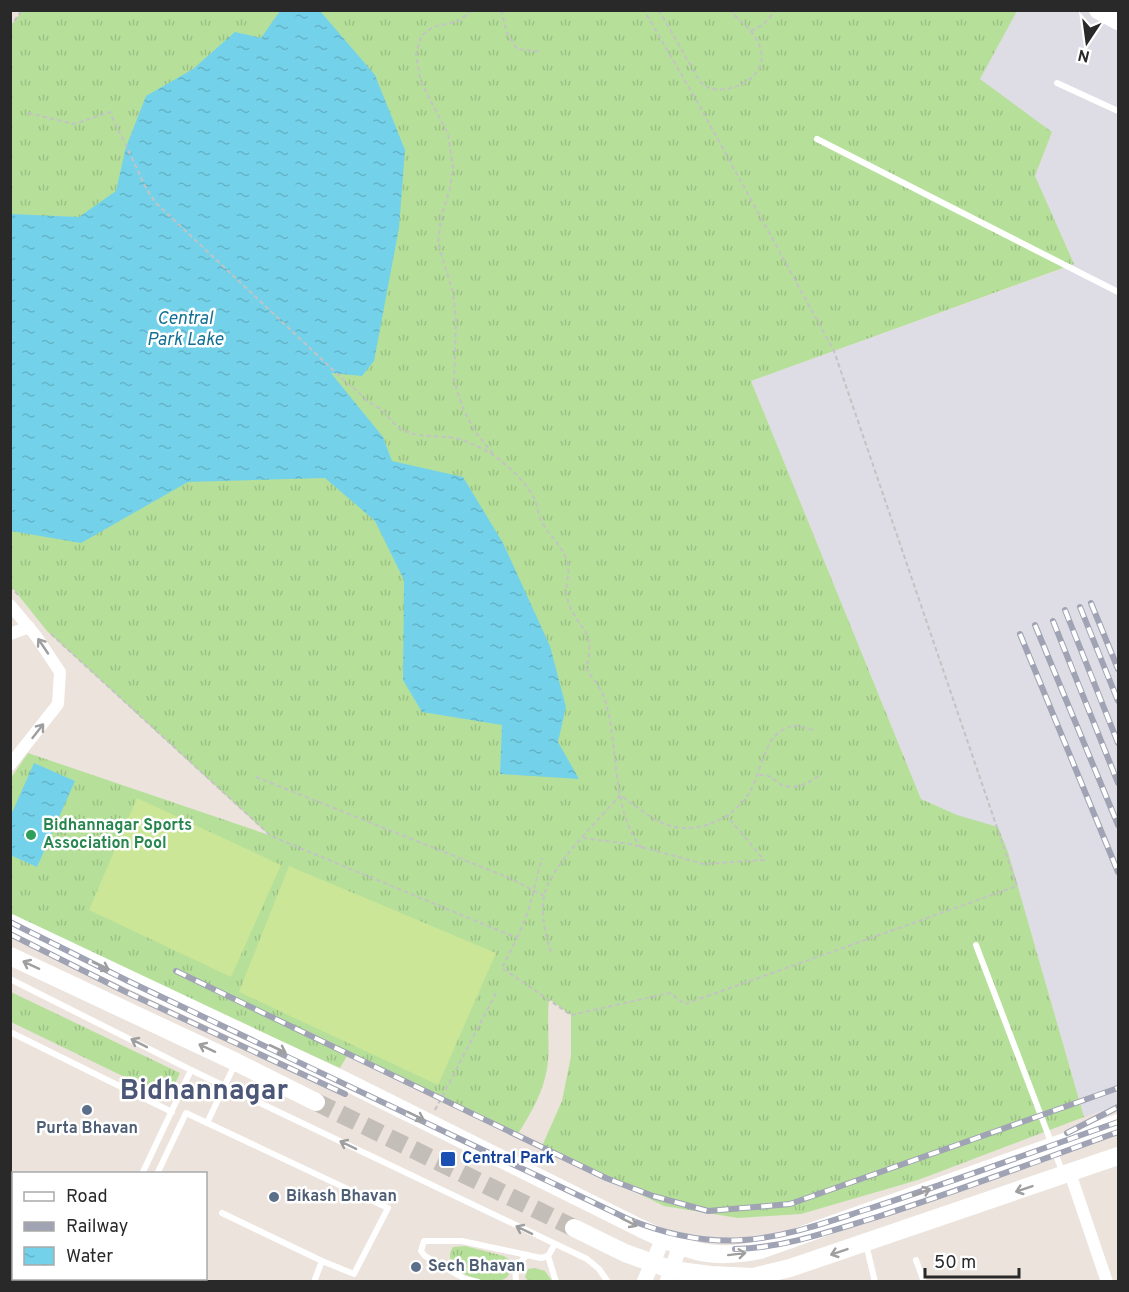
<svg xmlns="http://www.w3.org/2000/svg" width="1129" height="1292" font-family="Overpass,sans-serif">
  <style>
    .industrial { fill: #dedce4 }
    .grass { fill: url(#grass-tufts) }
    .pitch { fill: #cae696 }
    .water { fill: url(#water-ripples) }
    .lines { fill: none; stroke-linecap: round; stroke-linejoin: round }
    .secondary-tunnel { stroke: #c4beb8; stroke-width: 18; stroke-dasharray: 18 9; stroke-linecap: butt }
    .path { stroke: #c3c3c3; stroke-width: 2; stroke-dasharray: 4.5 3; stroke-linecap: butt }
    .service { stroke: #fff; stroke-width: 6 }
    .minor { stroke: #fff; stroke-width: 12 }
    .tertiary { stroke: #fff; stroke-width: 15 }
    .secondary { stroke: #fff; stroke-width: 18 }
    .rail-casing { stroke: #9fa3b3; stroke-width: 6 }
    .rail { stroke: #fff; stroke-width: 4; stroke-dasharray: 11; stroke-linecap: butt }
    .oneway { stroke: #9f9f9f }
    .leisure-dot { fill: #2e9e5b; stroke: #fff; stroke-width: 2 }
    .service-dot { fill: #5c6f8a; stroke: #fff; stroke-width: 2 }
    .transit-dot { fill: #1a4fb4; stroke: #fff; stroke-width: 2 }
    .labels { text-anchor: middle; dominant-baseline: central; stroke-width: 5; stroke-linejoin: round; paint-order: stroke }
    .leisure-label { font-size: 16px; font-weight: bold; fill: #27864d; stroke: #fff; text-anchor: start }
    .service-label { font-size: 16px; font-weight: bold; fill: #4e5e75; stroke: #fff; text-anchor: start }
    .transit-label { font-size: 16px; font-weight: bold; fill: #164399; stroke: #fff; text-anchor: start }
    .water-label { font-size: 18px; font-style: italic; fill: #137094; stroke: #fff }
    .town-label { font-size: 28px; font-weight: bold; fill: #4c5778; stroke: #fff }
  </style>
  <defs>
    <pattern id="grass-tufts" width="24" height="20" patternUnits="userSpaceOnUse" patternTransform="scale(1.5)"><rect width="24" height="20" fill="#b6e09a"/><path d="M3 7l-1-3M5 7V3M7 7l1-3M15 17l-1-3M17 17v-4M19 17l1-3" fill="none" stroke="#9cc085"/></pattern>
    <pattern id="water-ripples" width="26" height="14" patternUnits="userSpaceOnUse" patternTransform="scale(1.5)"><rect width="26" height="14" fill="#73d2e9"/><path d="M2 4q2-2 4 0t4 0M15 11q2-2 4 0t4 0" fill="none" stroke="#64b4c8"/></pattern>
  </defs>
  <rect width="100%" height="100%" fill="#ebe3dc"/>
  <polygon class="industrial" points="1017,11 1086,11 1118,28 1118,1105 1084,1117 1008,852 957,815 921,799 751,381 1073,265 1035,176 1052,132 979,79"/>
  <g class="grass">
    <path d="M 22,11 L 1017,11 L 980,79 L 1052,132 L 1035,176 L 1074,264 L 751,381 L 921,799 L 957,815 L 998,827 L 1008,852 L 1084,1117 L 918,1180 L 801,1214 L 738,1218 L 664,1206 L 542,1146 L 562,1101 L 571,1056 L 571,1015 L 549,999 C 546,1025 552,1053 545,1078 C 540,1099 527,1119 516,1137 L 347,1056 L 340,1068 L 11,917 L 11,778 L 28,753 L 269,835 L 47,631 L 11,586 L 10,27 Z"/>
    <polygon points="11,992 180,1073 168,1098 11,1022"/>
    <path d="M 465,1246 L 504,1256 L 509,1260 C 509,1266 511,1275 506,1278 C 489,1289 437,1270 453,1247 Z"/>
    <polygon points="535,1268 545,1271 552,1281 528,1281 525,1277 528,1269"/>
  </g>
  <g class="pitch">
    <polygon points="137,798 281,865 231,977 89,910"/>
    <polygon points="289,866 496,953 438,1085 239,992"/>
  </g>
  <g class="water">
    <polygon points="280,11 320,11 375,75 405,150 399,228 374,361 362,376 331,373 383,437 392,461 463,477 503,543 550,646 566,707 558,742 579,779 500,774 502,725 422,712 403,680 404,580 375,521 325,478 188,482 81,543 11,531 11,214 79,217 116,191 126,147 146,96 193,69 235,32 261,38"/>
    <polygon points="34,763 75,781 37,867 10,855 11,815"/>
  </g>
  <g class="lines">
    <polyline class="secondary-tunnel" points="316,1102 574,1228"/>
    <g class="path">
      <polyline points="472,10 459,21 433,27 421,36 416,55 421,82 448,134 453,167 450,188 441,218 438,244 453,292 456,322 454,381 464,411 476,433 494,455"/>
      <polyline points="501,10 507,33 517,49 542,52"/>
      <path d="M 659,10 L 700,82 C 703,84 708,88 712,89 C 736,93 770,75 760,47 C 755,32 740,21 730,10"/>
      <polyline points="10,27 22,10"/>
      <polyline points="751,31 763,25 776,10"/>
      <path d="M 28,113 L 74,124 L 110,112 C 116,127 124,140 130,154 C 139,172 144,188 157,204 L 348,384 C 355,388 359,393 365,399 C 369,403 375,405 380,409 C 389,415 392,425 403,430 C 422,440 445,433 465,441 C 492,451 520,472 534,498 C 538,506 538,516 543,524 C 551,537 562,546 567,561 C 571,572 564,586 567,597 C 575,631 598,626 586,668 C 592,678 602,689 605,700 C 619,744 611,813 642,848"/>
      <polyline points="10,586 19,596"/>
      <polyline points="51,634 271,836 517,938 502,968 571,1015 670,993 685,1004 1017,886 834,351 699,105 644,10"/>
      <path d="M 759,775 C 774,774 774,783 785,786 C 797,789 809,783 818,776"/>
      <polyline points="256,777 512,879 544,896"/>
      <polyline points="583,838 630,844 704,864 764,860 727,816"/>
      <polyline points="517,938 528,912 542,858"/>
      <path d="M 551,952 C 545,935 541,914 544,896 C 549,867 600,819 620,795 C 633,804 645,814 658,821 C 692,839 736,820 752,788 C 758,775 766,745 774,737 C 779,731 787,728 794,725 L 813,730"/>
      <polyline points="435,1110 496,993"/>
    </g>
    <g class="service">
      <polyline points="1057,83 1118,111"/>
      <polyline points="817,139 1118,292"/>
      <polyline points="976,945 1062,1171"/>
      <polyline points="10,979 191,1070 587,1259 599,1269 608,1282"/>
      <polyline points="10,1032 172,1112"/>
      <polyline points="207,1123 235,1064"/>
      <polyline points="142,1174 191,1070"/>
      <polyline points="157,1174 186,1113 388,1208 354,1274 322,1261"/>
      <polyline points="222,1213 322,1261 314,1282"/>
      <polyline points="866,1244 875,1282"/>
      <polyline points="10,1248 14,1249"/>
      <polyline points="548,1256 556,1282"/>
      <polyline points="916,1260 924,1282"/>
      <polyline points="77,1278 83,1282"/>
      <path d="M 516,1280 C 514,1269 519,1263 527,1255"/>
      <polyline points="88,1282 89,1278"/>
      <polyline points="106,1282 108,1278"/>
      <polyline points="478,1282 465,1279 425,1256 421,1251 424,1241 462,1241 541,1258 548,1256 555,1244"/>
    </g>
    <g class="minor">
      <polyline points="10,605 36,636 60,672 58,704 10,765"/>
      <polyline points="10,634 29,627"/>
      <polyline points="1070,1173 1107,1282"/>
    </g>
    <g class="tertiary">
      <polyline points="644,1282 663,1239"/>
      <polyline points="667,1282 680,1246"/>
    </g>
    <g class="secondary">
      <polyline points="1098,10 1118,21"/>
      <path d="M 10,923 L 345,1081 L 640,1228 C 687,1250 707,1261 760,1250 L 1118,1123"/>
      <polyline points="10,956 236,1062 316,1102"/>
      <polyline points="574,1228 625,1253 672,1270 711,1275 753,1277 790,1268 1118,1156"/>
    </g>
    <g class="rail-casing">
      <g id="rail">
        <polyline points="1091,603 1118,669"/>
        <polyline points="1080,607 1118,701"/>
        <polyline points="1065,610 1118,743"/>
        <polyline points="1053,621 1118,783"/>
        <polyline points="1035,625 1118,825"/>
        <polyline points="1020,634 1118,872"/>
        <path d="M 10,922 L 128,981 L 628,1219 C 665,1234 703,1243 744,1240 C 786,1237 827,1222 868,1209 C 952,1182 1035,1151 1118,1122"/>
        <polyline points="10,934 124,991 345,1094"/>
        <polyline points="176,971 606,1178 653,1196 708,1211 790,1204 1118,1088"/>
        <polyline points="1067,1133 1118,1107"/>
        <path d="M 735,1249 C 784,1248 831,1231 877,1217 C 958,1191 1038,1161 1118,1132"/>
      </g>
    </g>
    <use href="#rail" class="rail"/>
  </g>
  <defs><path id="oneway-shaft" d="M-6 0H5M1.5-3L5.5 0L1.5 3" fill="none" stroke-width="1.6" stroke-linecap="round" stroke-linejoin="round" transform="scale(1.5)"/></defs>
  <g class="oneway">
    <use href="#oneway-shaft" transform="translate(43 646) rotate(-124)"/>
    <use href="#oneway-shaft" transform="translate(38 731) rotate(-52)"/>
    <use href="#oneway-shaft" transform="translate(31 965) rotate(-155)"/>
    <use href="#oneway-shaft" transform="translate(101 966) rotate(25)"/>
    <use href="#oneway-shaft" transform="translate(139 1043) rotate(-153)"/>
    <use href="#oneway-shaft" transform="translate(207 1048) rotate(-155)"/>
    <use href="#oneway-shaft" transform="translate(278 1049) rotate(25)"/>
    <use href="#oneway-shaft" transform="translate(416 1116) rotate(26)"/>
    <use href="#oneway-shaft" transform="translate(348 1145) rotate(-154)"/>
    <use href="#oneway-shaft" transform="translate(1024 1189) rotate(161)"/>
    <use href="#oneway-shaft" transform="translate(922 1192) rotate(-20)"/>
    <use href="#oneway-shaft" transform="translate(629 1222) rotate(27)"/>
    <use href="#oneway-shaft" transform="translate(524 1230) rotate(-154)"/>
    <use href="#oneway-shaft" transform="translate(839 1252) rotate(161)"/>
    <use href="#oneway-shaft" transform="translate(737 1254) rotate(-7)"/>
  </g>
  <circle class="leisure-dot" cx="31" cy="835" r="6"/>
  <g class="service-dot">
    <circle cx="87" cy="1110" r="6"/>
    <circle cx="274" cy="1197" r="6"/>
    <circle cx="416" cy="1267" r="6"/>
  </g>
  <rect class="transit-dot" x="440" y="1151" width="16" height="16" rx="3"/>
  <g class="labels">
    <g class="leisure-label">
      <text x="43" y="826">Bidhannagar Sports<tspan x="43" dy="18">Association Pool</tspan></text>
    </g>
    <g class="service-label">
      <text x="87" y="1129" text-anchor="middle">Purta Bhavan</text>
      <text x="286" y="1197">Bikash Bhavan</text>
      <text x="428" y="1267">Sech Bhavan</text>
    </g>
    <g class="transit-label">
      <text x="462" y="1159">Central Park</text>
    </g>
    <g class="water-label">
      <text x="185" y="319">Central<tspan x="185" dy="21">Park Lake</tspan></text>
    </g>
    <g class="town-label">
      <text x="204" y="1092">Bidhannagar</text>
    </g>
  </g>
  <rect width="1129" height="1292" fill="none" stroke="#292929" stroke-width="24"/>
  <rect x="12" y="1172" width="195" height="108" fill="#ffffff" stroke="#a9a9a9" stroke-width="1.5"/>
  <rect x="24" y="1192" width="30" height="9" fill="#ffffff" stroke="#a9a9a9" stroke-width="1.5"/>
  <text x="66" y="1202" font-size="18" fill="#292929">Road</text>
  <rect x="24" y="1222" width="30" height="9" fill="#9fa3b3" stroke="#a9a9a9" stroke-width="1.5"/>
  <text x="66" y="1232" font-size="18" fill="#292929">Railway</text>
  <rect x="24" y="1247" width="30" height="18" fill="url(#water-ripples)" stroke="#a9a9a9" stroke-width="1.5"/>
  <text x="66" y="1262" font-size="18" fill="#292929">Water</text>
  <g transform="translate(1087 42) rotate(193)" stroke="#ffffff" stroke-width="4.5" paint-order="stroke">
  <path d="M0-4.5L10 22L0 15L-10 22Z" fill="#292929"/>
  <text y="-9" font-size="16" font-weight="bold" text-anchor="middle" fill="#292929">N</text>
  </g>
  <path d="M925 1268v9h94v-9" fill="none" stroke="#292929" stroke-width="3"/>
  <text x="934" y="1268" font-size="18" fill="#292929" stroke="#ffffff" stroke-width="4.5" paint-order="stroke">50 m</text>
</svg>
